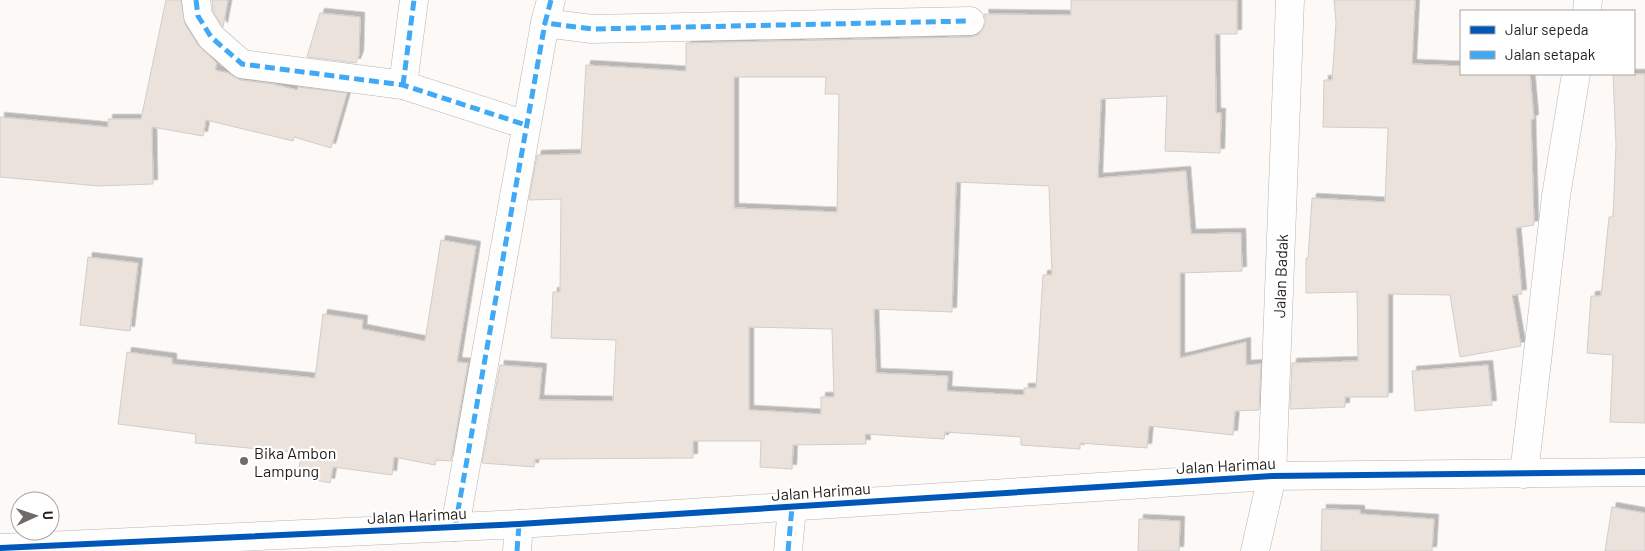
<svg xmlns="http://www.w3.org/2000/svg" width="1645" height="551" font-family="Barlow,sans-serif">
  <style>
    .building { fill: #ece2dc; stroke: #d1cdca; fill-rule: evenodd; filter: url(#shadow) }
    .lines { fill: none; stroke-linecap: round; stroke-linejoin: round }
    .minor-casing { stroke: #b8b4b2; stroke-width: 29 }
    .minor { stroke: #fffefe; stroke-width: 28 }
    .quiet { stroke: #3fa9f5; stroke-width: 5; stroke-dasharray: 10 5; stroke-linecap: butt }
    .cycleway-casing { stroke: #fff; stroke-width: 9 }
    .cycleway { stroke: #0057b8; stroke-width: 6 }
    .poi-dot { fill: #6e6a67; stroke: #fff; stroke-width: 2 }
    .labels { text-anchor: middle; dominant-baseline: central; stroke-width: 4.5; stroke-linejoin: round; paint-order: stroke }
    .street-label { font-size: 16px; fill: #221d1a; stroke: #fff }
    .poi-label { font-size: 16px; fill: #221d1a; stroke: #fff; text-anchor: start }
  </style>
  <defs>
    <filter id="shadow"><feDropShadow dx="4.5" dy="-4.5" stdDeviation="0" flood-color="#0004"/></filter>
  </defs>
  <rect width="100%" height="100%" fill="#fcf9f7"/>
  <g class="building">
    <polygon points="166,0 181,0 185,24 198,45 217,63 215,70 228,73 240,80 273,84 297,90 298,87 347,93 331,148 294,137 293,141 206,120 203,136 152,127 153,184 99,186 0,177 0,117 108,127 108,119 141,119"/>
    <polygon points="212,0 228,0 223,27 213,11"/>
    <path d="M 1071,0 L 1237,0 L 1237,34 L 1215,34 L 1216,113 L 1221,113 L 1220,153 L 1165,151 L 1167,96 L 1101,99 L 1098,178 L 1186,171 L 1191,234 L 1241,233 L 1242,271 L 1180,273 L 1180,358 L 1246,342 L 1246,365 L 1261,364 L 1259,410 L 1235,411 L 1233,435 L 1149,426 L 1147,448 L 1080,443 L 1080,449 L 1021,445 L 1021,437 L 945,432 L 944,439 L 865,434 L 866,444 L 793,445 L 792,469 L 760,467 L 761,441 L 693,441 L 693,458 L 535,459 L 534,467 L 482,463 L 500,365 L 542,368 L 539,400 L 613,401 L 616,340 L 551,338 L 553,292 L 560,292 L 561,199 L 529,200 L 537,155 L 581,154 L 586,65 L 686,71 L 686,43 L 970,37 L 978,35 L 983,29 L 986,21 L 984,14 L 1071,15 ZM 734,77 L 826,77 L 825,94 L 839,94 L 837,212 L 734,208 ZM 956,182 L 1049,186 L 1052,275 L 1043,275 L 1036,388 L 1024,388 L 1024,395 L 947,391 L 948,376 L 876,373 L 874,309 L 952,312 ZM 749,327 L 832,329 L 834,397 L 821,397 L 821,414 L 749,410 Z"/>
    <polygon points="1334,0 1415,0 1412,64 1461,66 1461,74 1530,74 1534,119 1531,120 1534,225 1516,228 1522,294 1512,295 1521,346 1460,357 1450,295 1388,294 1388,397 1345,397 1345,407 1290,409 1292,363 1358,361 1357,292 1306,293 1306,258 1308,258 1312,198 1385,202 1388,128 1323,127 1324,80 1332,80 1336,23"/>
    <polygon points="320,13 360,17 359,55 356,63 307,57"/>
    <polygon points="1613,74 1645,74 1645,423 1610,422 1613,355 1587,353 1591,296 1601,296 1609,217 1613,217 1616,145"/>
    <polygon points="441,240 476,246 457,362 468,363 451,461 436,460 435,465 394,457 392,475 333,467 330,483 297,476 302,453 195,443 196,434 118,424 127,352 172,358 172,364 315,378 323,314 363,320 362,329 425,341"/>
    <polygon points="88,257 138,263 130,331 80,325"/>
    <polygon points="1488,365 1492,405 1415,411 1412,371"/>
    <polygon points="1612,507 1645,513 1645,551 1605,551"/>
    <polygon points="1322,509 1360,510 1360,514 1434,519 1432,551 1321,551"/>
    <polygon points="1139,519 1180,521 1179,551 1138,551"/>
  </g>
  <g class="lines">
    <g class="minor-casing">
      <g id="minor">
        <polyline points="196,0 198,16 211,37 242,64 403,85 526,125"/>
        <polyline points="551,0 545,23 592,29 970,21"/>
        <polyline points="1587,11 1588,0"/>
        <polyline points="403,85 414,0"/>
        <polyline points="1524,474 1556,196 1576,74"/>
        <polyline points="455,527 545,23"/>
        <polyline points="0,548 519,524 1272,476 1645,472"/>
        <polyline points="517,551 519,524"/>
        <polyline points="788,551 792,507"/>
        <polyline points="1255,551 1272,476 1290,0"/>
      </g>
    </g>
    <use href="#minor" class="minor"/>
    <g class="quiet">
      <polyline points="196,0 198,16 211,37 242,64 403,85 526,125"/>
      <polyline points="551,0 545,23 592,29 970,21"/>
      <polyline points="403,85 414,0"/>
      <polyline points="455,527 545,23"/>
      <polyline points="517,551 519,524"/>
      <polyline points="788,551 792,507"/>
    </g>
    <g class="cycleway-casing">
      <polyline id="cycleway" points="0,548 519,524 1272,476 1645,472"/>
    </g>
    <use href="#cycleway" class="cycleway"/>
  </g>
  <circle class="poi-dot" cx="244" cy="461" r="5"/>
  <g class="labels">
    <g class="street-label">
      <text transform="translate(1280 276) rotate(-88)">Jalan Badak</text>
      <text transform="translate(1226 465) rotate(-3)">Jalan Harimau</text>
      <text transform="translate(821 491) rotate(-4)">Jalan Harimau</text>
      <text transform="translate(417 515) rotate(-3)">Jalan Harimau</text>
    </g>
    <g class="poi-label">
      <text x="254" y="452">Bika Ambon<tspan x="254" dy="18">Lampung</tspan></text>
    </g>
  </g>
  <rect x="1460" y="10" width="175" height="65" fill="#ffffff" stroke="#a7a5a3"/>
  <rect x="1470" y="26" width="25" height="8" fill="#0057b8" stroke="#a7a5a3"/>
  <text x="1505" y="35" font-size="15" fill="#221d1a">Jalur sepeda</text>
  <rect x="1470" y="51" width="25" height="8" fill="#3fa9f5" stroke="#a7a5a3"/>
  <text x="1505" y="60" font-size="15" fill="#221d1a">Jalan setapak</text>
  <g transform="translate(35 516) rotate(87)"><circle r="24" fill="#ffffff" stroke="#a7a5a3"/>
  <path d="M0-4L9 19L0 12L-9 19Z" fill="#6e6a67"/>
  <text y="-8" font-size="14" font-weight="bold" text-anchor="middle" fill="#221d1a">U</text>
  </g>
</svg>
